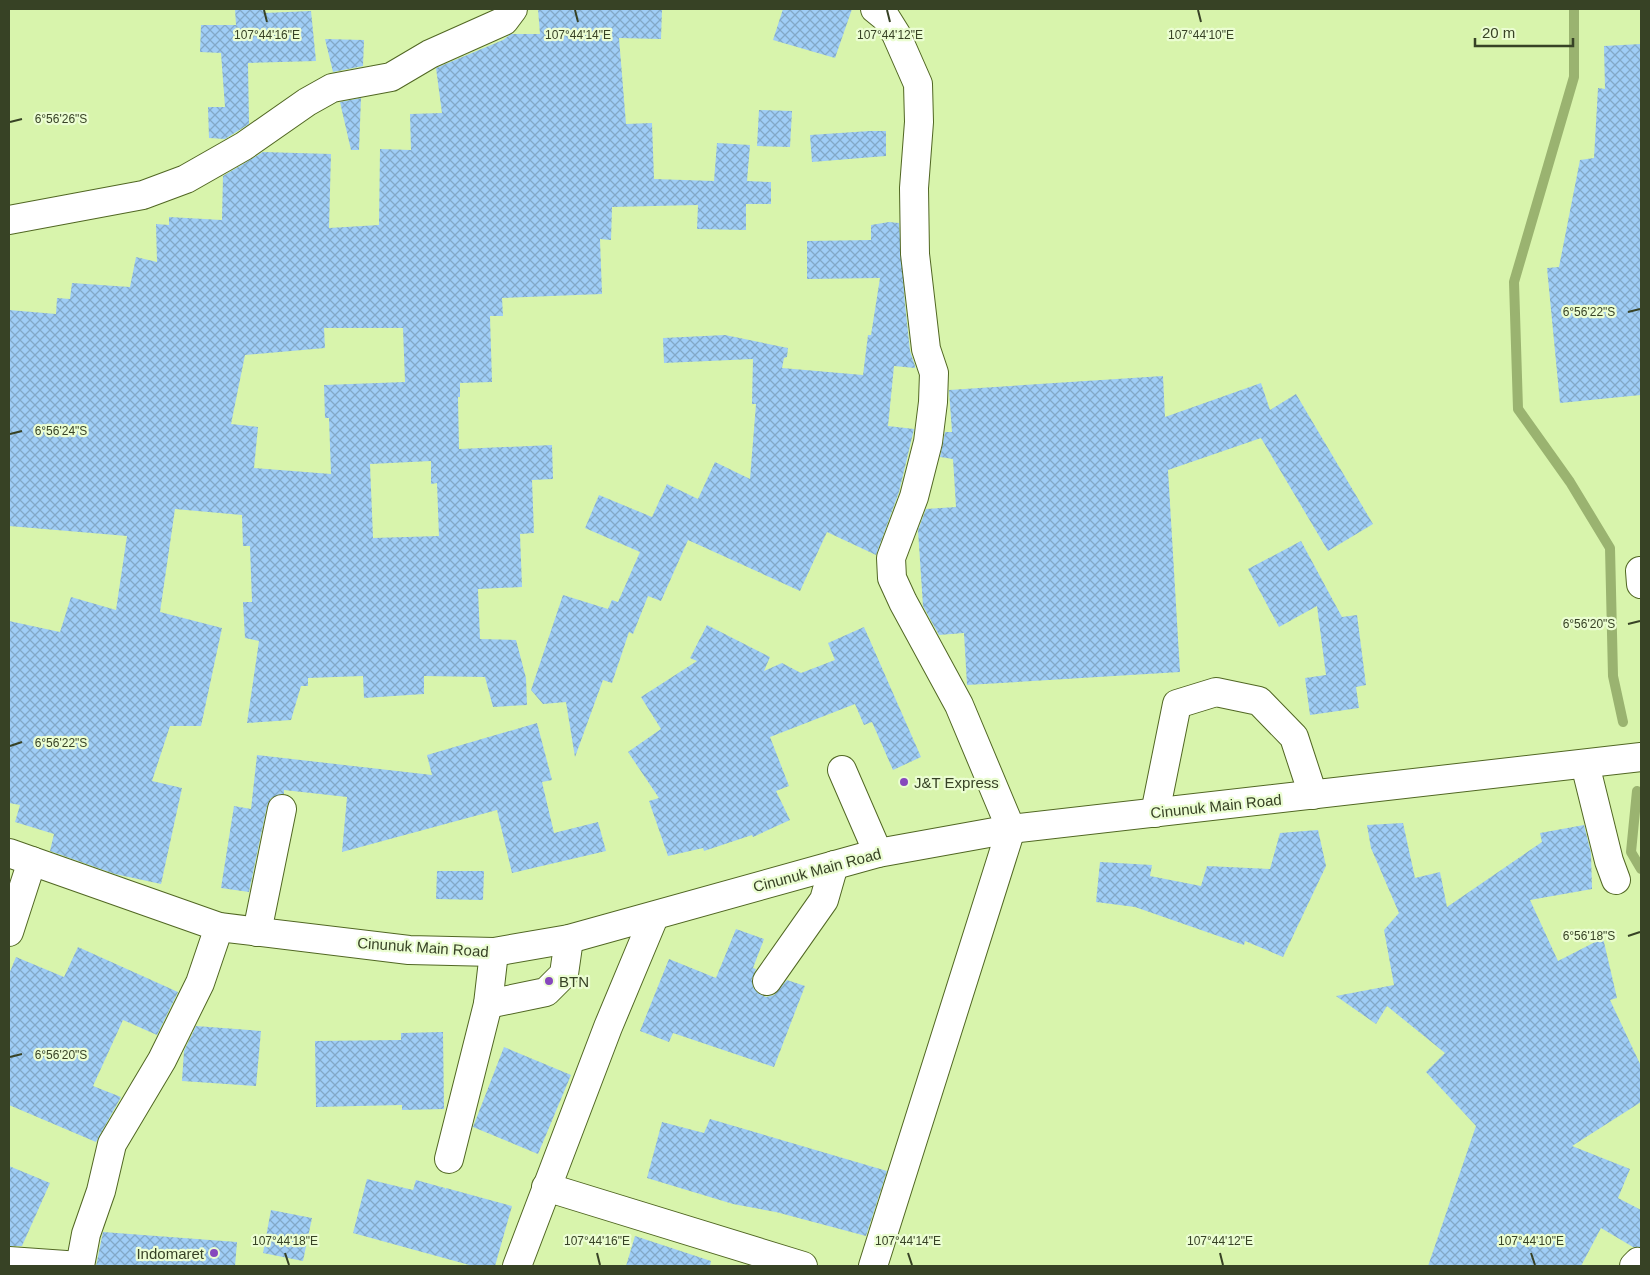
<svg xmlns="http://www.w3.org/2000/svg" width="1650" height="1275" font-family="Helvetica,sans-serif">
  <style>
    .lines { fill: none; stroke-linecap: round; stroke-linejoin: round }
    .stream { stroke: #9ab370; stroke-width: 10 }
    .building { fill: url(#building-cross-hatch); fill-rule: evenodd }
    .minor-casing { stroke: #516723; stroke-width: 30 }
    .highway-casing { stroke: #516723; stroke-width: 30 }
    .minor { stroke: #fff; stroke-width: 28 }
    .highway { stroke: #fff; stroke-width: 28 }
    .ticks { fill: none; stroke: #374225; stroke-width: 2 }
    .poi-dot { fill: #8647bd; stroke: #ebfdd2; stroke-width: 2 }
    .labels { text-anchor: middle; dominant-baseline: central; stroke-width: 4.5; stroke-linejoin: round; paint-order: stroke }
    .poi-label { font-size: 15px; fill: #374225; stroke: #ebfdd2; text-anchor: start }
    .street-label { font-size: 15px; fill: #374225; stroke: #ebfdd2 }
    .ticks-label { font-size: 12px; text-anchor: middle; fill: #374225; stroke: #ebfdd2; stroke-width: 4.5; stroke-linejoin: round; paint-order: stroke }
  </style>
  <defs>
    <pattern id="building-cross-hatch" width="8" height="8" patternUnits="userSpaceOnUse" patternTransform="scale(1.25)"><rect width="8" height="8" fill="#9fcdf6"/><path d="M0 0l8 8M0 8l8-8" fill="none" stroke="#82a8c7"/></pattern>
  </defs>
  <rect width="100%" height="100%" fill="#d8f4ac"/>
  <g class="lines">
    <g class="stream">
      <polyline points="1574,9 1574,77 1514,282 1518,409 1570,482 1610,548 1613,676 1623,722"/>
      <polyline points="1637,791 1631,852 1641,869"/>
    </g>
  </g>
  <g class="building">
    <polygon points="235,9 264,9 264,13 311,11 316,61 248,63 249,124 225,139 209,138 208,107 225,107 221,53 200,52 201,25 236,25"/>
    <path d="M 538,9 L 662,9 L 661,39 L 619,38 L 626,124 L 652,123 L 654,179 L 714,181 L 717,143 L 750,145 L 747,181 L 771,182 L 771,204 L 746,204 L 746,230 L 697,229 L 698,205 L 612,207 L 611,240 L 600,239 L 602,294 L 502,298 L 503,316 L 490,316 L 492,382 L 460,383 L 460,397 L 458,397 L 459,449 L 552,445 L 553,479 L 532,480 L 534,533 L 520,534 L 522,587 L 478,589 L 480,639 L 516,640 L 526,678 L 527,705 L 493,707 L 485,677 L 424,676 L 424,694 L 364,698 L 363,676 L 308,678 L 308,686 L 301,686 L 291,720 L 247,723 L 259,641 L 245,638 L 243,602 L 252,602 L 250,546 L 243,546 L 242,515 L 175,509 L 160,612 L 222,628 L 201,726 L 170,726 L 152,781 L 182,788 L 161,884 L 115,874 L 50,851 L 54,834 L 15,822 L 20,805 L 9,803 L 9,621 L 60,632 L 71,597 L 116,610 L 127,536 L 9,526 L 9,310 L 56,314 L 57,298 L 70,299 L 72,283 L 130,287 L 136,257 L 157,262 L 156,224 L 169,225 L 169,217 L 222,220 L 223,176 L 263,152 L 331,154 L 329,228 L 379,225 L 380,149 L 411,150 L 410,114 L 442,113 L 436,68 L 503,40 L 511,34 L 540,34 ZM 324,328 L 403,328 L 405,382 L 324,385 L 325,418 L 329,418 L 331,474 L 254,468 L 258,427 L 231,424 L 245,355 L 325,348 ZM 431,461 L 431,484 L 437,483 L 439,536 L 373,538 L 370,464 Z"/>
    <polygon points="783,9 852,9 835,58 773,40"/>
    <polygon points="325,39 364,40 363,66 333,72"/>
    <polygon points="1641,44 1641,395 1560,403 1547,268 1559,267 1580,160 1594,158 1598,88 1605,89 1604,46"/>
    <polygon points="361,98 359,150 351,150 340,102"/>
    <polygon points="759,110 792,111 790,147 757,146"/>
    <polygon points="870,131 886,131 886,156 812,162 810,135"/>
    <polygon points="889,222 899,223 905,304 910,351 915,366 915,368 894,366 888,426 914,429 899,492 876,555 827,532 800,591 688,540 661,601 648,596 633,634 629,632 612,683 603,680 575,757 566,702 543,704 531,690 563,595 608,609 612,600 618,602 640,552 585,528 599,495 652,517 667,484 698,499 715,462 750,479 756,404 752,404 753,359 664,363 663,338 725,335 788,348 787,357 784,358 782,368 863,375 868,335 871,335 880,278 807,279 807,241 871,240 871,225"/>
    <polygon points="1163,376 1165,417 1261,383 1270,410 1296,394 1373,524 1328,551 1261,438 1168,470 1180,672 967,685 964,633 939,635 923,606 918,530 926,509 956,507 953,459 940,457 945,432 952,432 949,390"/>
    <polygon points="1301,541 1342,617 1357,615 1366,685 1356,687 1359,708 1310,715 1305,678 1326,675 1317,606 1279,627 1248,569"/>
    <polygon points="707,625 770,657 764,671 782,663 801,673 835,660 828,643 864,627 921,757 893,770 872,722 864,725 855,704 770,737 789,786 776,791 790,820 753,837 752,835 704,851 703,848 668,856 649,801 659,798 628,752 661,729 641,697 697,661 690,658"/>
    <polygon points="537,723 552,780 542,782 554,833 598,822 606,851 512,873 497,810 342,852 347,797 284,790 284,794 271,798 267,806 249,892 221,888 234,806 251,809 257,755 432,775 427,755"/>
    <polygon points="1403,823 1415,878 1440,872 1447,907 1542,842 1540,833 1584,825 1591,853 1592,889 1530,900 1558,961 1603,938 1617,998 1610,1000 1641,1066 1641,1102 1572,1146 1630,1169 1618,1198 1641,1210 1641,1247 1633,1247 1601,1228 1581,1266 1428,1266 1476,1126 1426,1072 1445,1053 1387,1006 1376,1024 1336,996 1394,985 1384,930 1399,913 1371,848 1367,825"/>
    <polygon points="1318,830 1326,866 1283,957 1245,941 1244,945 1135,907 1096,902 1100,862 1152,865 1150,876 1201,886 1207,866 1270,869 1280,833"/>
    <polygon points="437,871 484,871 483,900 436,899"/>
    <polygon points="736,929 764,939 753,968 756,969 752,979 753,987 758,993 766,997 774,995 787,980 805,986 774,1067 673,1033 669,1042 640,1031 669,959 716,978"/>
    <polygon points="78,947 178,992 157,1035 123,1020 93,1086 121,1097 96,1142 9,1105 9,974 16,957 64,977"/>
    <polygon points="196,1026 261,1031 256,1086 182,1081 184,1051"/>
    <polygon points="443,1032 444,1109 402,1110 402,1105 316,1107 315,1041 401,1040 401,1033"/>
    <polygon points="504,1047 571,1075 538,1154 473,1127"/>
    <polygon points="710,1119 887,1171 866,1236 776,1212 733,1204 647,1178 662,1122 704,1133"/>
    <polygon points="9,1166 50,1183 22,1246 9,1246"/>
    <polygon points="367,1179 413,1190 416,1180 445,1188 445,1190 446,1188 512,1206 495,1266 473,1266 353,1233"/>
    <polygon points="271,1210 312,1218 303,1261 263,1253"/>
    <polygon points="103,1232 237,1242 235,1266 96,1266"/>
    <polygon points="635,1236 711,1261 710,1266 626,1266"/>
  </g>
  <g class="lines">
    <g class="minor-casing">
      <g id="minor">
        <polyline points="9,220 143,195 186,179 244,146 307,102 332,88 391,77 430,54 504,21 513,9"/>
        <polyline points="1640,571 1641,584"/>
        <polyline points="1585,764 1609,861 1616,880"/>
        <polyline points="842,770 878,853"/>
        <polyline points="1155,813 1177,704 1216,692 1259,701 1294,737 1313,795"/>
        <polyline points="9,932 32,861"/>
        <polyline points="257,932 282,809"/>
        <polyline points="767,981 824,900 834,865"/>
        <polyline points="488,1004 546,992 564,974 569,939"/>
        <polyline points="449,1159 488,1004 494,952"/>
        <polyline points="546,1187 803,1266"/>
        <polyline points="9,1261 80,1266"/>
        <polyline points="80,1266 86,1234 101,1191 112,1144 162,1060 200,983 219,927"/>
        <polyline points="517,1266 608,1027 654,917"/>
        <polyline points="873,1266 1011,829 959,705 903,602 892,578 891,558 914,497 928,442 933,402 934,373 926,349 915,254 914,188 919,122 918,84 896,34 886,18 875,9"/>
        <polyline points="1634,1266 1638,1262 1641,1263"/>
      </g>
    </g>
    <g class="highway-casing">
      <polyline id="highway" points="9,853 219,927 409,950 494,952 569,939 878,853 1011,829 1641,757"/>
    </g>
    <use href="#minor" class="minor"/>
    <use href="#highway" class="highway"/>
  </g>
  <path class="ticks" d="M 264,10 L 267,22M 575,10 L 578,22M 887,10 L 890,22M 1198,10 L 1201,22M 10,122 L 22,119M 1628,312 L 1640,309M 10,434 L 22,431M 1628,624 L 1640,621M 10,746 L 22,742M 1628,936 L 1640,932M 10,1057 L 22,1054M 285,1253 L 289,1265M 597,1253 L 600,1265M 908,1253 L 912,1265M 1220,1253 L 1223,1265M 1531,1253 L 1535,1265"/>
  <g class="poi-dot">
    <circle cx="904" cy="782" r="5"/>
    <circle cx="549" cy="981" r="5"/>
    <circle cx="214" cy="1253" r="5"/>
  </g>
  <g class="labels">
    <g class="poi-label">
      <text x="914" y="782">J&amp;T Express</text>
      <text x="559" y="981">BTN</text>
      <text x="204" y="1253" text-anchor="end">Indomaret</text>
    </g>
    <g class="street-label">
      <text transform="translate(1216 806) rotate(-6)">Cinunuk Main Road</text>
      <text transform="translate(817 870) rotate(-15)">Cinunuk Main Road</text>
      <text transform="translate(423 947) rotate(4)">Cinunuk Main Road</text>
    </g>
  </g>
  <g class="ticks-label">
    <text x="267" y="39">107°44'16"E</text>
    <text x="578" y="39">107°44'14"E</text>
    <text x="890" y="39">107°44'12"E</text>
    <text x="1201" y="39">107°44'10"E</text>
    <text x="61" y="123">6°56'26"S</text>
    <text x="1589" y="316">6°56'22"S</text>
    <text x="61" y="435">6°56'24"S</text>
    <text x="1589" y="628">6°56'20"S</text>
    <text x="61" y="747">6°56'22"S</text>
    <text x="1589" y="940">6°56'18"S</text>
    <text x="61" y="1059">6°56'20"S</text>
    <text x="285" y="1245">107°44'18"E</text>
    <text x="597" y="1245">107°44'16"E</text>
    <text x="908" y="1245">107°44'14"E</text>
    <text x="1220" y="1245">107°44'12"E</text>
    <text x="1531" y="1245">107°44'10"E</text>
  </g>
  <rect width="1650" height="1275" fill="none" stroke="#374225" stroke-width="20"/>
  <path d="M1475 38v8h98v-8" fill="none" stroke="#374225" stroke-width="2.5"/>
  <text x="1482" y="38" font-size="15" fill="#374225" stroke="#ebfdd2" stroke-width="4" paint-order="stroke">20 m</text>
</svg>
